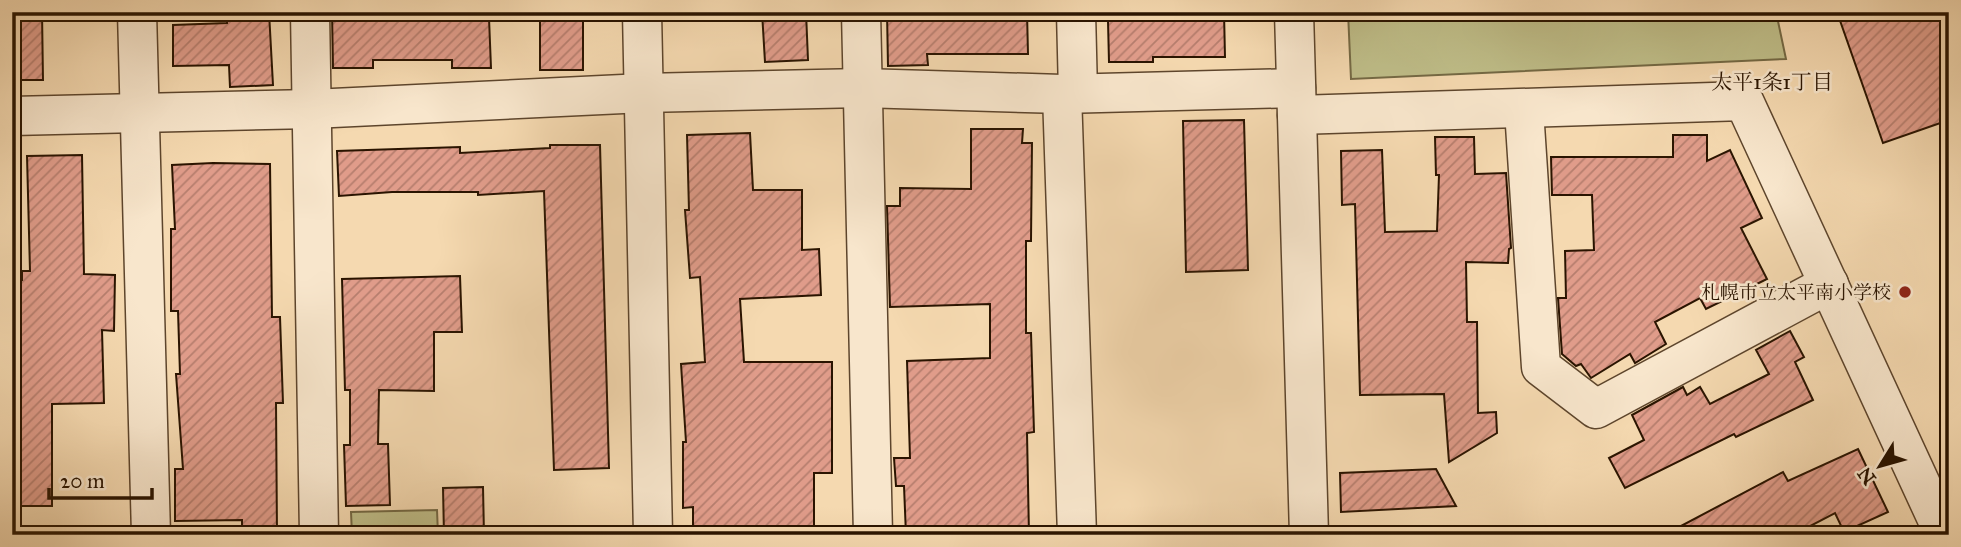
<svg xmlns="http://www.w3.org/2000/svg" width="1961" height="547" font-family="'IM FELL Great Primer','Noto Serif JP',serif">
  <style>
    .park { fill: #bfbe89; stroke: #746944; stroke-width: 2 }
    .building { fill: url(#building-hatch); stroke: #2a1400; stroke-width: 2 }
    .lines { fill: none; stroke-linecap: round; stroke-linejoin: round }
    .minor-casing { stroke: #5d452c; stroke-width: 41 }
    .minor { stroke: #f8e6cc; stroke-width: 38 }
    .poi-dot { fill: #8f2418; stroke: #f8e6cc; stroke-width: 2.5 }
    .labels { text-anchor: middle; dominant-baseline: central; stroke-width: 5; stroke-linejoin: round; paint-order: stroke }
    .poi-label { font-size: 19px; fill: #2a1400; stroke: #f8e6cc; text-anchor: end }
    .neighbourhood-label { font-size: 21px; fill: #2a1400; stroke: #f8e6cc }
  </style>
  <defs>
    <pattern id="building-hatch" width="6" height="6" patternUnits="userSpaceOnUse" patternTransform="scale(1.75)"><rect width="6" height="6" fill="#e09c8a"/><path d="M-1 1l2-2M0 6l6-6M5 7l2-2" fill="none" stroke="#b67e6e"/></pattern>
  </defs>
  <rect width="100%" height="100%" fill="#f5d9b0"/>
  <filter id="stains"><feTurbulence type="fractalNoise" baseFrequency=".00286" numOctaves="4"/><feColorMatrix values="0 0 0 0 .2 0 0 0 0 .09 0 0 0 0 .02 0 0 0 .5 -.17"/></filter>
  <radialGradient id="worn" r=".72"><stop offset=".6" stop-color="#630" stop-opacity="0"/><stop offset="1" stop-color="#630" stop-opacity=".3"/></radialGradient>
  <g class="park">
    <polygon points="1348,12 1776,12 1786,59 1351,79"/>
    <polygon points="437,510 438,535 352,535 351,512"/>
  </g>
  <g class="building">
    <polygon points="12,12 42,12 43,80 12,80"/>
    <polygon points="227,12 269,12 273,85 230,87 229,65 173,66 173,25 227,23"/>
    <polygon points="332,12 441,12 441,19 489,18 491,68 452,68 452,60 373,60 373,68 333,68"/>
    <rect x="540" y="12" width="43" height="58"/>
    <polygon points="762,12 806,12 808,60 765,62"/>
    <polygon points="887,12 1027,12 1028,54 927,54 928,65 888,66"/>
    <polygon points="1180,12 1224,12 1225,57 1153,57 1153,62 1109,62 1108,21 1180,20"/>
    <polygon points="1837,12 1949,12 1949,120 1883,143"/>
    <polygon points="1244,120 1248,270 1186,272 1183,121"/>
    <polygon points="971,129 1023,129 1022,143 1032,143 1031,241 1026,241 1026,333 1031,333 1034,432 1027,433 1029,535 906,535 904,486 896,486 894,458 910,458 907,361 990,358 990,304 890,307 887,206 900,206 900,188 971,189"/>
    <polygon points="750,133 753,190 802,190 802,250 819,249 821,295 740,299 744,362 832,362 832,473 814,473 814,535 776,535 776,527 693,528 693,507 683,508 683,442 686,442 681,364 705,362 700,277 690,278 685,210 689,210 687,135"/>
    <polygon points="1673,135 1707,135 1707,161 1730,150 1762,218 1741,228 1767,279 1706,309 1700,298 1655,322 1666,344 1635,363 1630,354 1591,378 1581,364 1576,366 1562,354 1558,298 1566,298 1565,251 1594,250 1592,195 1552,195 1551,157 1673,157"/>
    <polygon points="1435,137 1474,137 1475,174 1506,173 1511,248 1509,249 1508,263 1466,262 1467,322 1477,322 1478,413 1496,412 1497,433 1449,462 1444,394 1360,395 1355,204 1342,205 1341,151 1382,150 1385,232 1437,231 1439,175 1436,175"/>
    <polygon points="550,145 600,145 609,468 554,470 544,191 478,195 478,192 392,192 339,196 337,151 460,147 460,153 550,148"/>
    <polygon points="82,155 84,274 115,275 114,331 102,330 104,403 52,404 52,506 12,506 12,280 22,280 22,271 30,271 27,156"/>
    <polygon points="213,163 270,164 272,317 280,317 283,403 276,403 277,534 242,534 242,520 175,521 175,469 183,469 176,374 180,374 178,311 171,311 171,229 175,229 172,165"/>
    <polygon points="460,276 462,332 434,332 434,391 379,390 378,444 388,444 390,505 346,506 344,445 350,445 350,390 345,390 342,279"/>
    <polygon points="1790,331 1804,357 1795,362 1813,400 1736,437 1734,434 1625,488 1609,458 1644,440 1632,415 1683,387 1687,395 1700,387 1710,404 1769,374 1756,350"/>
    <polygon points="1858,449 1888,512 1844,532 1835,513 1793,535 1664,535 1783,472 1788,481"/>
    <polygon points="1436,469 1456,506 1341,512 1340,473"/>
    <polygon points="483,487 484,535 444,535 443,488"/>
  </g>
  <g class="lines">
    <g class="minor-casing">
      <g id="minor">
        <polyline points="137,12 151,535"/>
        <polyline points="310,12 319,535"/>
        <polyline points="642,12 653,535"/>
        <polyline points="861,12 873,535"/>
        <polyline points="1076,12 1078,93"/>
        <polyline points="1294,12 1309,535"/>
        <polyline points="1062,94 1077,535"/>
        <polyline points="1524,110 1541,367 1596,409 1829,284"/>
        <polyline points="1297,115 1744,101 1937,519"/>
        <polyline points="12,116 312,109 644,93 862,88 1062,94 1296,88"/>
      </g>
    </g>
    <use href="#minor" class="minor"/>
  </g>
  <circle class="poi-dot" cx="1905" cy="292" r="7"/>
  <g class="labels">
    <g class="poi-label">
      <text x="1891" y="292">札幌市立太平南小学校</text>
    </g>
    <g class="neighbourhood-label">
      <text x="1772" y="82">太平1条1丁目</text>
    </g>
  </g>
  <rect width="1961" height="547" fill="none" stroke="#f5d9b0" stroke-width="42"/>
  <rect x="14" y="14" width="1933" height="519" fill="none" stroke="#2a1400" stroke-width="3.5"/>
  <rect x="21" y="21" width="1919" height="505" fill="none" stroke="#2a1400" stroke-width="2"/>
  <g transform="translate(1880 466) rotate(233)" stroke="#f8e6cc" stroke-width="5" paint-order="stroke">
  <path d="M0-5L12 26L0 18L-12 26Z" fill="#2a1400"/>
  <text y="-10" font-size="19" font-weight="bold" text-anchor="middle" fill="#2a1400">N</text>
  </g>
  <path d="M49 488v10h103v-10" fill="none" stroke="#2a1400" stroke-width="3.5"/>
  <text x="60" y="488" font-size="21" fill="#2a1400" stroke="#f8e6cc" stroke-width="5" paint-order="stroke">20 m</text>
  <rect width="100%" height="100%" filter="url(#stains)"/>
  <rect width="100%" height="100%" fill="url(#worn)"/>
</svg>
